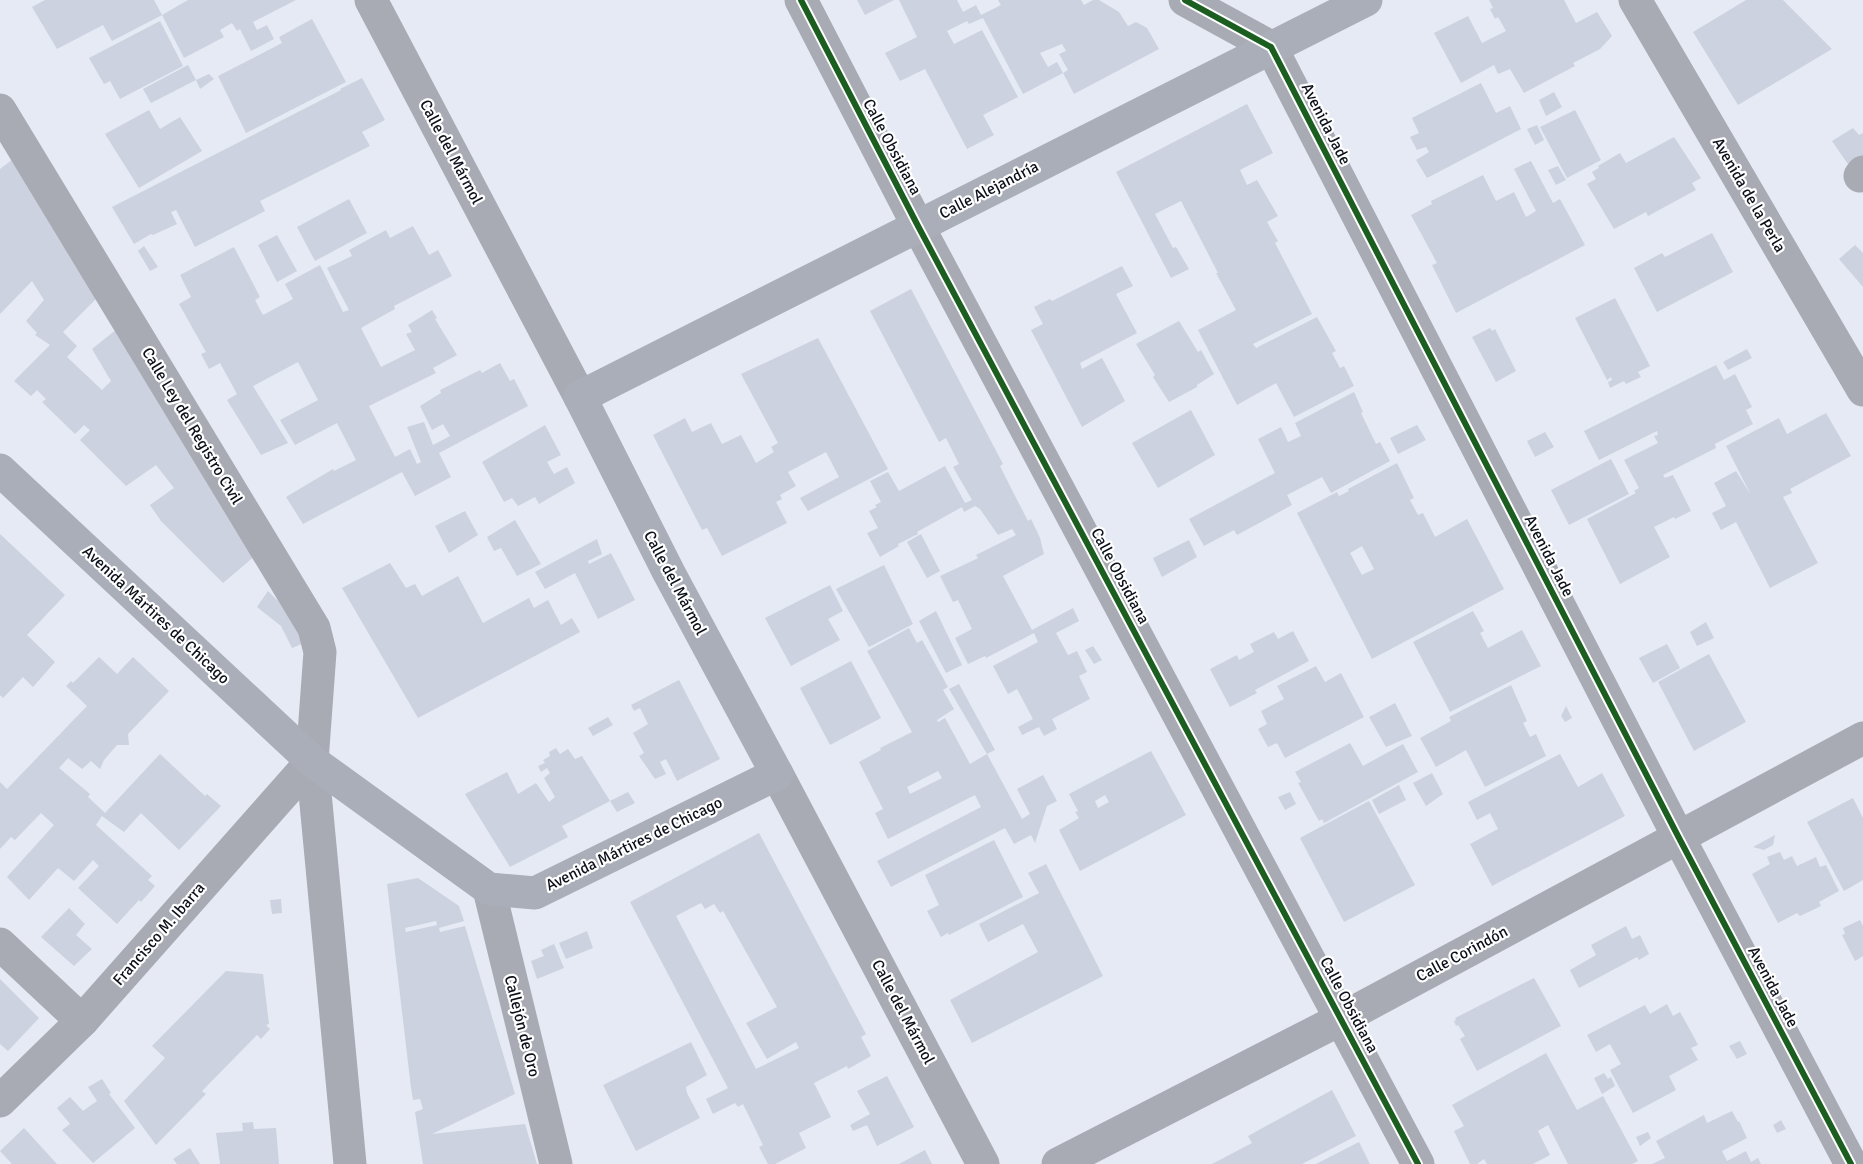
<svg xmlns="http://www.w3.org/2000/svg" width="1863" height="1164" font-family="Signika,sans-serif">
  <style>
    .building { fill: #ccd2df; fill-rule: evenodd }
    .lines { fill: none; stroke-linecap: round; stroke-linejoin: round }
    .minor { stroke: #a8abb3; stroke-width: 33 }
    .major { stroke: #aaaeb8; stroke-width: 33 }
    .cycleway-casing { stroke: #fff; stroke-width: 10 }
    .cycleway { stroke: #1b5e20; stroke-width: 6 }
    .labels { text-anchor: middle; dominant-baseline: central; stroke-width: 4.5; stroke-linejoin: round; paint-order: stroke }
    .street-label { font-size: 16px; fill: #0c101a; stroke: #fff }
  </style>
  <rect width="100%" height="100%" fill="#e6eaf4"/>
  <g class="building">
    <polygon points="45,0 154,0 162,15 112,41 103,25 57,49 32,7"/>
    <polygon points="188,0 296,0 253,22 257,30 267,25 274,39 251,51 240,29 237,31 232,23 220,30 224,37 184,58 162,15"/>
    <polygon points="857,0 894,0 865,15"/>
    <path d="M 899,0 L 957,0 L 963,12 L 976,5 L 981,15 L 1001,5 L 998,0 L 1081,0 L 1084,5 L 1093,0 L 1099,0 L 1119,12 L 1128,26 L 1136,22 L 1147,28 L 1159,49 L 1074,94 L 1063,73 L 1023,94 L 983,18 L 969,24 L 967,21 L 947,31 L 954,44 L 982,30 L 1018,97 L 983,115 L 994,135 L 967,149 L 925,69 L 900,81 L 885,53 L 917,37 ZM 1062,44 L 1066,51 L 1059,54 L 1068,70 L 1063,73 L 1057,62 L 1048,67 L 1040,53 Z"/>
    <polygon points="1489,0 1564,0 1576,23 1597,12 1612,36 1600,49 1573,63 1575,66 1524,93 1510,69 1498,74 1494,65 1461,83 1434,33 1468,16 1482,43 1506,31 1498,17 1495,19 1490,9 1493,8"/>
    <polygon points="1746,0 1783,0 1832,49 1738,105 1693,32"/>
    <polygon points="312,19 346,82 246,133 218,76 282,43 279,37"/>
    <polygon points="160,21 183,66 120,99 110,81 104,84 89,58"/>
    <polygon points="188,65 196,80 151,103 143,89"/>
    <polygon points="209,74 214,79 200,89 196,80"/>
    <polygon points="362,78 385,120 362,132 370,146 260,201 265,211 195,247 176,210 171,212 177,224 153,235 151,234 134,244 112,207 341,90 340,89"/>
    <polygon points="1481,83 1496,113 1510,106 1521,129 1427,178 1416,160 1429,152 1426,147 1417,150 1410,137 1419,133 1412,118"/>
    <polygon points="1554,92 1562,107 1546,116 1539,100"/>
    <polygon points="1247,104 1273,153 1240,170 1247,185 1257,180 1278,216 1267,222 1278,241 1275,243 1312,314 1253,344 1256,348 1317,317 1336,351 1332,353 1340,368 1344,366 1354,386 1294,417 1276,383 1237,405 1198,330 1236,310 1216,273 1218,273 1181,201 1155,214 1173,248 1176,247 1189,269 1171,278 1116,172"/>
    <polygon points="149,110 160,129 180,117 202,151 139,188 105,134"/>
    <polygon points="1575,110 1601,160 1567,178 1540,127"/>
    <polygon points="1537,125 1544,140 1535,145 1527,129"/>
    <polygon points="1853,128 1859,135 1863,133 1863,163 1852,170 1832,141"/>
    <polygon points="1674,137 1701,178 1692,183 1696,190 1648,216 1646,212 1614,229 1587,184 1596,179 1592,172 1599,168 1598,166 1620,153 1626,163"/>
    <polygon points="13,159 97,298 63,332 77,346 67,357 102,390 111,381 92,349 117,329 256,555 223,583 161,521 150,505 174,488 156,465 126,486 80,440 90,430 84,425 75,434 42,402 46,399 37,390 31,396 14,381 50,345 35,335 37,333 26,321 44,300 32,281 0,314 0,169"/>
    <polygon points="1531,161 1553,203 1560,199 1585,245 1456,313 1432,265 1437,263 1411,215 1432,204 1431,201 1483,175 1496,201 1514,192 1526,217 1536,211 1514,169"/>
    <polygon points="1558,166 1566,180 1556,185 1548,170"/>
    <polygon points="349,199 367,233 315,261 297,227"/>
    <polygon points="413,226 429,255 438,250 452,276 394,306 395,309 361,328 381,367 415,350 406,334 412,332 408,325 432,310 437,318 435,319 457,355 433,368 436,373 369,406 395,457 410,449 417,464 421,462 407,427 424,422 433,445 450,436 443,424 432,430 420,406 441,393 440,390 480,370 482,373 500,363 510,381 514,379 528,406 439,453 451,477 415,496 402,472 303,524 286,497 333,469 334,471 356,460 337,423 295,445 280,420 318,400 298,362 253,386 288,443 261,455 227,400 237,394 220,363 209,369 201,354 206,352 179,304 191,297 180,275 234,247 260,297 255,300 263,315 293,299 285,284 320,265 343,312 349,310 327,268 352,256 349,250 386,230 390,238"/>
    <polygon points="1712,233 1733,272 1657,312 1634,268 1662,253 1665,257"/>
    <polygon points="277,235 297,271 277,282 258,245"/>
    <polygon points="1855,245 1863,253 1863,287 1839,259"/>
    <polygon points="144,246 158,267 150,271 138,251"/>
    <polygon points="1122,266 1133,286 1116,294 1137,333 1080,363 1082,369 1102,358 1125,401 1082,427 1031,330 1043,324 1034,307 1050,299 1052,301"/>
    <polygon points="911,289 1003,464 1000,466 1012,490 1028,521 1031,519 1040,538 1044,554 1003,576 1032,630 1073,608 1079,621 1056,633 1068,655 1077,651 1087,672 1079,676 1090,699 1052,719 1057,729 1044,736 1039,727 1022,735 1018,727 1033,719 1017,689 1008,694 993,666 1038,642 1034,633 986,658 985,656 968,664 955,638 972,629 958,600 953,602 940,576 968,563 978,558 976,555 1016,535 1012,529 998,535 980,509 975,506 964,512 962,507 917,532 918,534 898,544 899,546 880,557 867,533 878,528 869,511 877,507 875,505 881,502 870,481 888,472 899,491 945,466 965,503 972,500 953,467 959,464 946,438 939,442 870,311"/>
    <polygon points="1615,298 1650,366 1638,372 1641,377 1626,384 1624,381 1610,388 1608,382 1612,380 1611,377 1607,380 1575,318"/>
    <polygon points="1179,321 1198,352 1201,350 1214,374 1197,385 1197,387 1169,402 1153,377 1155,375 1136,344"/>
    <polygon points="1490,328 1492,331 1495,329 1516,371 1496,382 1472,337"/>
    <polygon points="818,338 888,469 808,511 800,498 839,477 826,452 788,472 796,486 780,495 782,499 776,502 787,523 722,556 707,528 702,530 653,435 685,418 692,432 711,423 722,444 741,435 756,463 774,452 771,447 778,443 741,374"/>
    <polygon points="1747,349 1752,358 1728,370 1723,362"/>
    <polygon points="1716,365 1724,380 1735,374 1752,407 1746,410 1753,424 1715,444 1716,448 1663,475 1665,478 1673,475 1691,511 1675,519 1674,517 1654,527 1670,557 1620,584 1587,519 1636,493 1634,491 1639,488 1624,460 1658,443 1654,436 1658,435 1657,431 1599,460 1584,431"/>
    <polygon points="1354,392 1363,412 1361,413 1376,444 1380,442 1390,461 1331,493 1322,477 1287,495 1292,505 1237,535 1234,530 1204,546 1189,519 1275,473 1258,439 1281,427 1288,442 1301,436 1295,423"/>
    <polygon points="1191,410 1215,455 1158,488 1132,443"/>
    <polygon points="1826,413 1851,456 1790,489 1792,493 1783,497 1818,563 1770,588 1736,522 1721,530 1712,513 1726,506 1714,483 1736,471 1751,495 1726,446 1779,418 1787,434"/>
    <polygon points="545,425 561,455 547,462 554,474 567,467 575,483 539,504 535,497 518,506 512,498 504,502 482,462"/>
    <polygon points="1417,425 1426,440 1398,454 1390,438"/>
    <polygon points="1545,432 1554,447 1535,457 1527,441"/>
    <polygon points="1611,459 1629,494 1569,525 1551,490"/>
    <path d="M 1397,463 L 1414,498 L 1410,500 L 1418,515 L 1423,513 L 1435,537 L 1467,519 L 1504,589 L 1372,659 L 1297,513 L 1337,492 L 1339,496 L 1349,491 L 1348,489 ZM 1362,546 L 1374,569 L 1362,575 L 1350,553 Z"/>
    <polygon points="465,511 478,535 449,553 435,526"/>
    <polygon points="515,520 541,564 517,576 501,548 494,551 487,537"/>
    <polygon points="0,534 65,595 27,635 55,662 33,687 23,677 3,698 0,695"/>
    <polygon points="921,534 940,571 927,578 907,542"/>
    <polygon points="597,539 602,554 588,561 589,564 611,553 635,600 598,619 575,573 545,589 535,572"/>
    <polygon points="1189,540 1197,557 1162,577 1153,558"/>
    <polygon points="390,563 406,588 415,584 422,596 458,576 483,623 529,598 534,608 548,600 561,625 572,618 580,632 418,718 342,588"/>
    <polygon points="884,565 913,624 869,647 836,589"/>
    <polygon points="830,585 843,611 828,619 840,640 791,666 765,618"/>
    <polygon points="268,591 286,609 304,643 292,648 281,626 257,607"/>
    <polygon points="936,611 962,665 946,673 919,621"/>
    <polygon points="1473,611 1484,631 1480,633 1488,648 1522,630 1541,666 1450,712 1413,642"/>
    <polygon points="1706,622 1714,638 1697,646 1690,632"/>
    <path d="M 909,628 L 917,643 L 922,640 L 948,687 L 943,690 L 954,709 L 937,720 L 938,722 L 945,718 L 970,764 L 987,754 L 949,689 L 959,684 L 995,750 L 987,754 L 1022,819 L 1030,814 L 1017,789 L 1043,775 L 1057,801 L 1047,806 L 1035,843 L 1031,835 L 1014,844 L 1005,828 L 891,887 L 877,861 L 981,807 L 975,795 L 888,839 L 875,813 L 883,809 L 859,762 L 881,750 L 880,748 L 912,732 L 867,651 ZM 938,771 L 942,778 L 910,794 L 907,787 Z"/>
    <polygon points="1293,631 1309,661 1255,690 1257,693 1230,707 1210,669 1237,655 1239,660 1254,652 1250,644 1274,632 1278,639"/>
    <polygon points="1667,644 1680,668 1653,683 1639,658"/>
    <polygon points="1093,646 1102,660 1094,664 1085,650"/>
    <polygon points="1709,654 1746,722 1694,751 1658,682"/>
    <polygon points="99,657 117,674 133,657 169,691 128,734 129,745 117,745 104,760 100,769 91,761 82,769 68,758 59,768 90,794 88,797 105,813 160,754 205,796 207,794 221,806 179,850 141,813 124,832 102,816 96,825 152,876 148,880 155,886 141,902 139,900 117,924 78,888 99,866 93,860 74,881 58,868 29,900 7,877 54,825 41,813 15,840 11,837 0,849 0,782 7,789 87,706 66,686 71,681 73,683"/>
    <polygon points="851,661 881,718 830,745 800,688"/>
    <polygon points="1316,666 1325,682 1341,673 1364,717 1285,758 1277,743 1268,747 1258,729 1267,724 1261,711 1284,699 1277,686"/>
    <polygon points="679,680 720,759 677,781 666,759 660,762 666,774 655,779 639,756 644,753 633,733 648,724 640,708 634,711 631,705"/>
    <polygon points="1511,685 1527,721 1523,723 1530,737 1536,734 1546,756 1485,787 1466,750 1436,767 1420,738 1451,721 1449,717"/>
    <polygon points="1395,703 1412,736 1386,747 1369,717"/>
    <polygon points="1566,706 1572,718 1565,722 1561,716"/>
    <polygon points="608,717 613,725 593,736 588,728"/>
    <polygon points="1350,743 1363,766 1403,744 1418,772 1324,823 1322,819 1319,821 1303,792 1298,783 1301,782 1295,772"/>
    <polygon points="556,748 560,754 568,749 575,759 582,756 610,801 562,826 568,837 510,867 465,794 507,772 518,794 536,783 549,802 555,797 544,778 550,773 547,768 541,772 538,766 545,763 543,760 550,756 549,752"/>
    <path d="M 1151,751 L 1186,815 L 1080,871 L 1059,830 L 1079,818 L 1075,812 L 1078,811 L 1069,794 ZM 1105,795 L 1109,802 L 1098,808 L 1095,801 Z"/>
    <polygon points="1560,754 1578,787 1602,773 1625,816 1492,886 1470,844 1498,829 1490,813 1477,820 1468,802"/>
    <polygon points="1432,773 1443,794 1426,806 1413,783"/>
    <polygon points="1399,785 1406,800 1379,814 1372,800"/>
    <polygon points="628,792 635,803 617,812 610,801"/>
    <polygon points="1290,792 1296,804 1285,810 1278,797"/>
    <polygon points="1853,798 1863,818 1863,880 1844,891 1807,822"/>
    <polygon points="1369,801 1415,885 1344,922 1300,838"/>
    <path d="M 759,833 L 866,1034 L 861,1037 L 871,1056 L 848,1069 L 847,1066 L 814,1083 L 831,1117 L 799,1133 L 806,1148 L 775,1164 L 768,1164 L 759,1147 L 763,1145 L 743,1104 L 738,1107 L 735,1103 L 713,1114 L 706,1099 L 728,1088 L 630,902 ZM 701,903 L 705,909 L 714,904 L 720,913 L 723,911 L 777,1007 L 746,1023 L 767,1059 L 796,1042 L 799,1048 L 756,1069 L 676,916 Z"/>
    <polygon points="1775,835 1773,845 1764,850 1753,847"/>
    <polygon points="994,840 1023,897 949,935 948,933 941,937 927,911 939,905 925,875"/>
    <polygon points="1780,852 1784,860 1792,856 1797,866 1816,857 1820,867 1826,865 1839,891 1819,902 1821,906 1800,916 1797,913 1778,923 1752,874 1770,864 1767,857"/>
    <polygon points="1046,864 1103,976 972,1043 950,1000 1038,952 1023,924 988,942 979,924 1039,893 1028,873"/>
    <path d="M 418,878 L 459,906 L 464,921 L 439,928 L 440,932 L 465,926 L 515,1094 L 432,1134 L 525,1124 L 537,1164 L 423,1164 L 415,1112 L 423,1109 L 420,1099 L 413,1100 L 411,1088 L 387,884 ZM 436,921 L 437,925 L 406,932 L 405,928 Z"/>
    <polygon points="281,899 282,913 272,914 270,900"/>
    <polygon points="69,908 85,924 76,935 92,949 74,966 41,937"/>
    <polygon points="1860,920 1863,926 1863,956 1855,961 1842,935 1845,934 1843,928"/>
    <polygon points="1626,926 1632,939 1640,935 1649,954 1639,960 1637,957 1579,988 1570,970 1596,955 1591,945"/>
    <polygon points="587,931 593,948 566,959 559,943"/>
    <polygon points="554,944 564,968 537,979 531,961 544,956 541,950"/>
    <polygon points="226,971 263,974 269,1024 266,1025 270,1029 261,1039 257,1035 202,1091 206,1094 156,1145 124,1101 165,1058 152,1046"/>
    <polygon points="1534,978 1561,1026 1477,1071 1460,1039 1465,1036 1458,1025 1456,1026 1454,1021 1456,1020 1455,1018"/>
    <polygon points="0,979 39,1018 8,1051 0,1044"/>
    <polygon points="1667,1004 1673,1016 1680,1012 1689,1028 1698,1045 1691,1048 1698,1060 1669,1076 1676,1090 1633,1113 1610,1070 1621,1064 1611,1046 1610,1044 1596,1052 1587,1035 1645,1005 1650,1014"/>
    <polygon points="1740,1041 1747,1054 1737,1059 1729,1046"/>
    <polygon points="691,1042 707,1075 686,1087 687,1093 700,1118 636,1151 603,1085"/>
    <polygon points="1546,1053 1577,1110 1603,1096 1638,1161 1632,1164 1568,1164 1548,1125 1538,1131 1550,1155 1533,1164 1487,1164 1484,1159 1477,1164 1470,1164 1454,1131 1464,1126 1452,1105"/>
    <polygon points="1604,1073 1608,1079 1611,1077 1615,1086 1602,1094 1594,1078"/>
    <polygon points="887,1076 914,1127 877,1146 867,1125 853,1131 850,1125 870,1114 857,1091"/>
    <polygon points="102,1079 111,1093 109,1094 135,1128 93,1163 62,1130 70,1124 57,1108 70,1097 83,1111 97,1101 88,1087"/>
    <polygon points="1332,1090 1356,1136 1302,1164 1212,1164 1252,1143 1248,1136"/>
    <polygon points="1732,1111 1738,1122 1739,1121 1747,1138 1722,1151 1727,1161 1746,1151 1751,1162 1758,1158 1761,1164 1652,1164 1665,1158 1656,1141 1704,1115 1707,1123"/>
    <polygon points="1781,1120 1786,1129 1777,1133 1773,1125"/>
    <polygon points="253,1122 254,1129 276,1128 279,1164 220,1164 216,1133 243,1131 242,1123"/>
    <polygon points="24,1128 57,1164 12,1164 0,1151"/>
    <polygon points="1648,1132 1651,1138 1640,1146 1636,1137"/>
    <polygon points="1359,1142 1370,1164 1316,1164"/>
    <polygon points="190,1148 200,1164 177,1164 173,1159"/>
    <polygon points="925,1150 932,1164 899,1164"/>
  </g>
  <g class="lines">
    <g class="minor">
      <polyline points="371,0 580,397"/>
      <polyline points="801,0 918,226 1418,1164"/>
      <polyline points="1185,0 1271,47 1679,838 1851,1164"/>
      <polyline points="1635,0 1863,390"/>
      <polyline points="0,110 314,628 320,652 312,761 350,1164"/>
      <polyline points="1860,176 1863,172"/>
      <polyline points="777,774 983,1164"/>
      <polyline points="489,889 556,1164"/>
      <polyline points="0,944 82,1021"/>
      <polyline points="0,1101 82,1021 312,761"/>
      <polyline points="1058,1164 1341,1019 1863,738"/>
    </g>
    <polyline class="major" points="0,470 312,761 489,889 535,893 777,774 669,573 580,397 1366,0"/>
    <g class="cycleway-casing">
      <g id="cycleway">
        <polyline points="801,0 918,226 1418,1164"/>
        <polyline points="1185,0 1271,47 1679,838 1851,1164"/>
      </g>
    </g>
    <use href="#cycleway" class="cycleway"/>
  </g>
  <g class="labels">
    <g class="street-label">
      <text transform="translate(1326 124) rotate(63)">Avenida Jade</text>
      <text transform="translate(892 147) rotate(62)">Calle Obsidiana</text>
      <text transform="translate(451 152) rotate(62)">Calle del Mármol</text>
      <text transform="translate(989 190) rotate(-27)">Calle Alejandría</text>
      <text transform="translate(1749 195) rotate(60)">Avenida de la Perla</text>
      <text transform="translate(192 426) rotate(59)">Calle Ley del Registro Civil</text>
      <text transform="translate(1549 556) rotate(63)">Avenida Jade</text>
      <text transform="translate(1120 576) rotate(62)">Calle Obsidiana</text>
      <text transform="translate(675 583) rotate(62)">Calle del Mármol</text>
      <text transform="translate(156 615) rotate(43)">Avenida Mártires de Chicago</text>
      <text transform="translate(634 844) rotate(-26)">Avenida Mártires de Chicago</text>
      <text transform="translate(159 934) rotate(-49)">Francisco M. Ibarra</text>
      <text transform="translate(1462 954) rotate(-28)">Calle Corindón</text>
      <text transform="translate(1773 987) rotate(62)">Avenida Jade</text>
      <text transform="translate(1349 1005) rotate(62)">Calle Obsidiana</text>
      <text transform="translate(903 1012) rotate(62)">Calle del Mármol</text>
      <text transform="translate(522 1026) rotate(76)">Callejón de Oro</text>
    </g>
  </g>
</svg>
